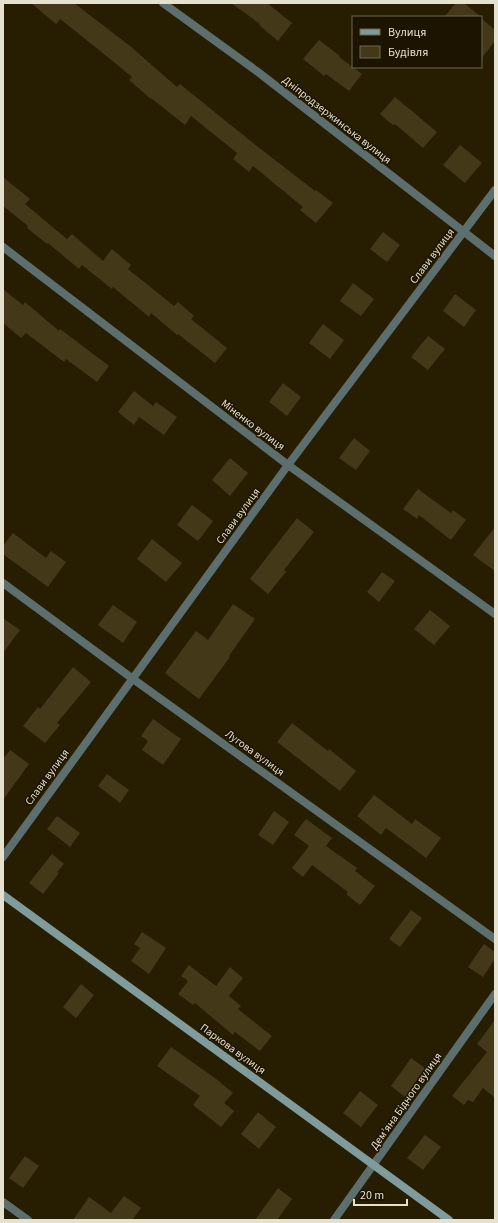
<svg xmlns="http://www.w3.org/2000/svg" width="498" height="1223" font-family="'Source Sans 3',sans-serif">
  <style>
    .building { fill: #433817 }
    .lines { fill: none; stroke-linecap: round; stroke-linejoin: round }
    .street { stroke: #5c6e6e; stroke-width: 8 }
    .secondary { stroke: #7f9b9c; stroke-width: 8 }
    .labels { text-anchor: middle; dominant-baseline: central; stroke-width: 3; stroke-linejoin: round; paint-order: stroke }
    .street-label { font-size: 11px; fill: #e6e0cf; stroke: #1d1400 }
  </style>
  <rect width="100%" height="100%" fill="#271d01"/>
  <g class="building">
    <polygon points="31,3 74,3 130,46 177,87 180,84 248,139 315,191 316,190 333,203 316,223 300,210 303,207 253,166 249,172 233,159 237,153 191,116 185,125 151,98 151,99 129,80 132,77 99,50 60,19 56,24"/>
    <polygon points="231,3 267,3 292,23 278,41 259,25 260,24"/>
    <polygon points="456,3 464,3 481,17 444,17"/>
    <polygon points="481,18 495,30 495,41 481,59"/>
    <polygon points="319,40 340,56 339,57 362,74 349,91 326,74 324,76 303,59"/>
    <polygon points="395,97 437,132 423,148 395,124 393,125 380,114"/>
    <polygon points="460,145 482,163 465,183 443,165"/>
    <polygon points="3,177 30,199 25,204 67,239 72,234 103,261 112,249 131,265 128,269 174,306 178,302 194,316 191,319 227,348 215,363 178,334 177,335 151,313 149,317 113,287 112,289 82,265 79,269 48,243 47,244 27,228 28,226 3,206"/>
    <polygon points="383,232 400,245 387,262 370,249"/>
    <polygon points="353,283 374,299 361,316 340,301"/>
    <polygon points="3,289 23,305 25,302 59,331 60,329 109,366 97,382 66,359 64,362 26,333 21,338 3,323"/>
    <polygon points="455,294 476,310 464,327 443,311"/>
    <polygon points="323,324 344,340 330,359 309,343"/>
    <polygon points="428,336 445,349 428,370 411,357"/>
    <polygon points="283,383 301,397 287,416 269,402"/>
    <polygon points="134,391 153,406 156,402 177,417 164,435 139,417 134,425 118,412"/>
    <polygon points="354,438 370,451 356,470 339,458"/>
    <polygon points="230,458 248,473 230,496 212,480"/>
    <polygon points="418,489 451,513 453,510 466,520 451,540 419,515 417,519 403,509"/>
    <polygon points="192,505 213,521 198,541 177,525"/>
    <polygon points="297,518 314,532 284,570 286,572 268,594 250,579"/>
    <polygon points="495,527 495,571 473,555"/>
    <polygon points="13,533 46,558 51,551 66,562 48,587 3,554 3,546"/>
    <polygon points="152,539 182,563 166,582 137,559"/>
    <polygon points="382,572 395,581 379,602 367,592"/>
    <polygon points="233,604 255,619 229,656 230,657 199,699 165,673 196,631 208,640"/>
    <polygon points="113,605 137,622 123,643 98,625"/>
    <polygon points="430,610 450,626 434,645 414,629"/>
    <polygon points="3,618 20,630 3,653"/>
    <polygon points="73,667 91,682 57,723 60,725 45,743 23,726 38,707 40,709"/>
    <polygon points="153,719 181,739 163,765 142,750 148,741 141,736"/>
    <polygon points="292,723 328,751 329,749 356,771 340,791 277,742"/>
    <polygon points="10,750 29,764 3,800 3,759"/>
    <polygon points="107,774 129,790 120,803 98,786"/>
    <polygon points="374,795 412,824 415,819 441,838 426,858 386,828 381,835 357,816"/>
    <polygon points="274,811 289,822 273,845 258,835"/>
    <polygon points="57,816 80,833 70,847 47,829"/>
    <polygon points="306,819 332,838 326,846 357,868 355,871 375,886 360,905 346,894 348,892 312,865 303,877 292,868 309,846 294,835"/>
    <polygon points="52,854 64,864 57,872 59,873 43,894 29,883"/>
    <polygon points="411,910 422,918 400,947 389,939"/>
    <polygon points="142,932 166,948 149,974 131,961 140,948 134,944"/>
    <polygon points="484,944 495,952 495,959 483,977 468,967"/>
    <polygon points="189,965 216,986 230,967 243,978 229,996 241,1006 238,1009 272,1036 260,1051 235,1032 233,1035 195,1003 193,1005 178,994 188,981 181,976"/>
    <polygon points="81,984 94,995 76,1018 63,1007"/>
    <polygon points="495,1020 495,1098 483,1088 473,1102 468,1100 464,1105 452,1096 487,1052 477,1044"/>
    <polygon points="171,1047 215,1078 233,1093 224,1103 234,1111 221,1127 193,1105 200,1096 157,1066"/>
    <polygon points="411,1058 425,1068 405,1097 391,1086"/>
    <polygon points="360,1091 378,1105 361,1127 343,1113"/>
    <polygon points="258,1112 276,1127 259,1149 241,1134"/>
    <polygon points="425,1135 441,1147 423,1170 407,1158"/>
    <polygon points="25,1156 39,1166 23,1188 9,1178"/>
    <polygon points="278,1188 292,1199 277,1220 255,1220"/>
    <polygon points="124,1196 141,1208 132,1220 73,1220 89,1197 111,1213"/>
  </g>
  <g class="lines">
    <g class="street">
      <polyline points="163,3 258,72 495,256"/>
      <polyline points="3,247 288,465 495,614"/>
      <polyline points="3,583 133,679 495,939"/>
      <polyline points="3,857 288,465 495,190"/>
      <polyline points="3,1202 28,1220"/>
      <polyline points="334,1220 495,994"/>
    </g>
    <polyline class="secondary" points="3,895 449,1220"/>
  </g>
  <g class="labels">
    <g class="street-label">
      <text transform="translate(337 120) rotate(38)">Дніпродзержинська вулиця</text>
      <text transform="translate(432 256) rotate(-53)">Слави вулиця</text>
      <text transform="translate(253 425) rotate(37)">Міненко вулиця</text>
      <text transform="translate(238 516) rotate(-54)">Слави вулиця</text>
      <text transform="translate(255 753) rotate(36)">Лугова вулиця</text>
      <text transform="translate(47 777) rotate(-54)">Слави вулиця</text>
      <text transform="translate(233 1049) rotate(36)">Паркова вулиця</text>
      <text transform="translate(406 1101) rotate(-55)">Дем’яна Бідного вулиця</text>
    </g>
  </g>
  <rect width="498" height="1223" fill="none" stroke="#e6e0cf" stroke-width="8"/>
  <rect x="352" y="16" width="130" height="52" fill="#1d1400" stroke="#6d6653"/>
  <rect x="360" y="29" width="20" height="6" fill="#7f9b9c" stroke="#6d6653"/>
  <text x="388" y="36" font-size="12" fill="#e6e0cf">Вулиця</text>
  <rect x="360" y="46" width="20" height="12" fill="#433817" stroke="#6d6653"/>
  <text x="388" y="56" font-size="12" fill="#e6e0cf">Будівля</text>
  <path d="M354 1199v6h53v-6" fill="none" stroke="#e6e0cf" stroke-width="2"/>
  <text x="360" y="1199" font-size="12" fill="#e6e0cf" stroke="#1d1400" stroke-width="3" paint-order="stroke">20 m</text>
</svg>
